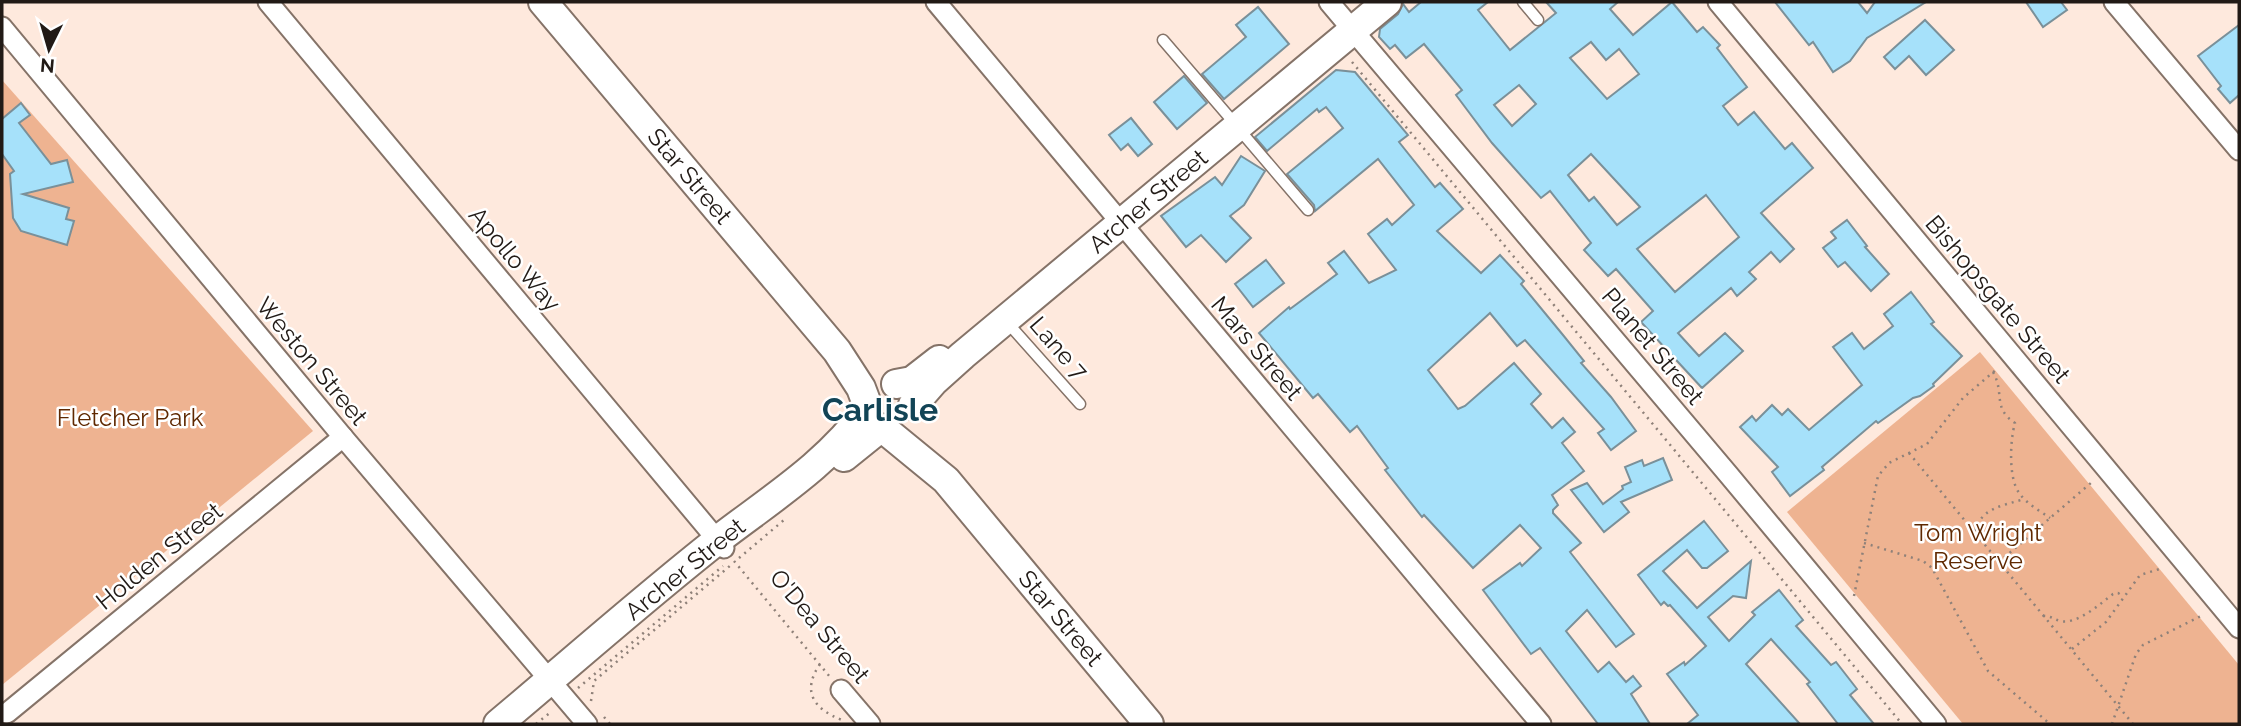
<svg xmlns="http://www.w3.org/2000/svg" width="2241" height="726" font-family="Raleway,sans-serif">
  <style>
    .green { fill: #eeb391 }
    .building { fill: #a6e1fa; stroke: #7a9099; stroke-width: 2; fill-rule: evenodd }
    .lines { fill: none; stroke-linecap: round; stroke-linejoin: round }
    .lane-casing { stroke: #857368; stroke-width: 13 }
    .street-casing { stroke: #857368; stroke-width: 23 }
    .secondary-casing { stroke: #857368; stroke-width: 32 }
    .path { stroke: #8f8179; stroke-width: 2.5; stroke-dasharray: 2 5; stroke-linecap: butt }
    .lane { stroke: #fff; stroke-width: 10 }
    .street { stroke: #fff; stroke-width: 19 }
    .secondary { stroke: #fff; stroke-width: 28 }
    .labels { text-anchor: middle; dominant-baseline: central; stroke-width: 5; stroke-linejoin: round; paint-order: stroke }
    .street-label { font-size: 24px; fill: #211a16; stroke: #fff }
    .park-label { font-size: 24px; fill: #5f2800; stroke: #fff }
    .district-label { font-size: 32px; font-weight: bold; fill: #124456; stroke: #fff }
  </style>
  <rect width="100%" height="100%" fill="#fee9dd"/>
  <g class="green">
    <polygon points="2,80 313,431 2,685"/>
    <polygon points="1980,352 2239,665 2239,724 1963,724 1787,512"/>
  </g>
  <g class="building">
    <path d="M 1421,2 L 1488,2 L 1478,10 L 1510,50 L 1556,13 L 1546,2 L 1618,2 L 1610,9 L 1633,35 L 1672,2 L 1697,32 L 1703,27 L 1720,45 L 1717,48 L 1747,87 L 1723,106 L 1738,125 L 1754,112 L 1785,149 L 1792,143 L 1813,168 L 1761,213 L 1794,249 L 1780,262 L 1771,252 L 1749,272 L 1756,279 L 1737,296 L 1731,288 L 1678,333 L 1699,356 L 1725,333 L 1743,351 L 1702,388 L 1641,322 L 1653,311 L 1616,269 L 1608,276 L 1584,250 L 1591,243 L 1550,191 L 1541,198 L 1492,143 L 1456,95 L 1462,90 L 1424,44 L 1406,58 L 1395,45 L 1390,49 L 1379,37 L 1380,29 L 1398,14 L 1403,4 L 1409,12 ZM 1591,42 L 1606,60 L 1619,49 L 1639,74 L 1607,99 L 1570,58 ZM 1519,85 L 1536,104 L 1512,126 L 1494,105 ZM 1591,154 L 1640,207 L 1617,225 L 1594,197 L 1589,201 L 1568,175 ZM 1706,195 L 1739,237 L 1675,292 L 1637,249 Z"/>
    <polygon points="1775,2 1858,2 1867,13 1875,2 1926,2 1867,38 1850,61 1833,72 1813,42 1809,45"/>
    <polygon points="2026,2 2061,2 2067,10 2043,27"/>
    <polygon points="1258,7 1289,44 1224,99 1202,74 1246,37 1236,25"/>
    <polygon points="1925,20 1954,50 1926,75 1909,56 1895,69 1884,57"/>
    <polygon points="2239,25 2239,95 2230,103 2218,89 2221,86 2198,56"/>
    <polygon points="1336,70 1355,72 1408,135 1399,142 1435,187 1440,183 1463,209 1437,231 1481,273 1500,255 1524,281 1521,284 1563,335 1584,361 1581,363 1611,397 1636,431 1611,450 1598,433 1604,429 1525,340 1517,346 1490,313 1428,370 1458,409 1465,406 1514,363 1541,394 1531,404 1552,428 1563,418 1575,432 1562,443 1584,471 1552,495 1558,505 1553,510 1553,513 1581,543 1570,552 1634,634 1616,647 1587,610 1566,631 1598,672 1609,662 1626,682 1633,676 1641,686 1631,694 1650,724 1598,724 1540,648 1531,654 1483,590 1520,563 1522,566 1541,548 1520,525 1473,568 1424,515 1422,517 1385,470 1388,468 1357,426 1350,432 1318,394 1313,398 1259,333 1289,307 1290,309 1337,274 1328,263 1344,251 1369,283 1396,270 1368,234 1387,219 1392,225 1414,205 1378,159 1315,211 1314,205 1287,174 1343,128 1326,107 1319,112 1317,109 1267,151 1255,137"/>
    <polygon points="1184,76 1207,103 1177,129 1154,102"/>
    <polygon points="21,103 30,115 19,123 51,164 67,160 73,182 23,194 69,208 66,219 74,221 67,245 21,231 13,218 10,174 14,171 2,154 2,119"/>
    <polygon points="1131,118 1152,144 1138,156 1128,144 1121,150 1109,135"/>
    <polygon points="1241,156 1265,171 1244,205 1230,216 1251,238 1226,262 1201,235 1186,247 1161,216 1215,177 1222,185"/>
    <polygon points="1847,220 1867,246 1865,247 1889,274 1871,291 1845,262 1838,267 1823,248 1836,238 1831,232"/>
    <polygon points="1266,260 1284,283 1253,307 1235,284"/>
    <polygon points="1911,292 1934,322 1931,324 1962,356 1933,384 1934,386 1920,396 1913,398 1878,423 1876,421 1822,467 1824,470 1790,496 1772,472 1778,467 1740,427 1752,416 1756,421 1772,405 1782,415 1788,409 1809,430 1862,385 1833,347 1852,333 1864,349 1893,326 1884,314"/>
    <polygon points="1663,458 1672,480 1621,502 1629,512 1604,532 1571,490 1587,483 1603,504 1623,489 1622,486 1631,482 1625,467 1642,460 1644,466"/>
    <polygon points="1704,521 1728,551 1707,568 1702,568 1687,550 1663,571 1697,608 1751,561 1746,598 1733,596 1708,617 1729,641 1755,615 1752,612 1779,590 1803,620 1796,626 1831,665 1836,662 1857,689 1850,695 1874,724 1838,724 1807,684 1810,682 1771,639 1746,664 1800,724 1687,724 1698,715 1667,674 1684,662 1685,665 1706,646 1670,605 1668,606 1664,602 1661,605 1638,575"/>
  </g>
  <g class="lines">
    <g class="lane-casing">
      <g id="lane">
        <polyline points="1523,2 1538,20"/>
        <polyline points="1163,40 1230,118"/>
        <polyline points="1238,128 1308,210"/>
        <polyline points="1006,321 1080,404"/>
      </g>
    </g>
    <g class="street-casing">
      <g id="street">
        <polyline points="268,2 724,548"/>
        <polyline points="936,2 1541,724"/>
        <polyline points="1329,2 1728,474 1936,724"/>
        <polyline points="1718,2 2239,628"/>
        <polyline points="2114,2 2239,150"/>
        <polyline points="2,27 343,437 587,724"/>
        <polyline points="841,690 870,724"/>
        <polyline points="7,713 343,437"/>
      </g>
    </g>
    <g class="secondary-casing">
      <g id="secondary">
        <polyline points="543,2 837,351 861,388 867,404"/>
        <polyline points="896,384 912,381 939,360"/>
        <polyline points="913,405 934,381 963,355 1387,2"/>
        <polyline points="885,430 946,480 1149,724"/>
        <polyline points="844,457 880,428"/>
        <path d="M 498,724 C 572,662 644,598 719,539 C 771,499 829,463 867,409"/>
      </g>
    </g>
    <g class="path">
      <polyline points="1352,62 1902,724"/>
      <path d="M 1993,372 C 2005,393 1992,408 2015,423 C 2010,440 2008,480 2020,494 C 2027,504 2040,511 2050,518"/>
      <polyline points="1909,453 2133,724"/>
      <path d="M 1975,531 C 1982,507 2003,506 2024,499"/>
      <polyline points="1864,543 1923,561 1932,568 1988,671 2050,724"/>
      <polyline points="739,558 784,520"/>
      <polyline points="734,561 830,677"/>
      <polyline points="1999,562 2092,482"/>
      <polyline points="1854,596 1878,476 1889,463 1927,444 1963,398 1998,368"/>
      <path d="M 2043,616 C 2051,616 2053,619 2060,621 C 2077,625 2100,604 2113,594 L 2118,593 L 2123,596"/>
      <polyline points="2072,649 2106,622 2140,575 2163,568"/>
      <path d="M 820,664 C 801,692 814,709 842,720"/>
      <polyline points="578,688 723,566"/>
      <polyline points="591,701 594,681 731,565"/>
      <polyline points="604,717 610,724"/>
      <polyline points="536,724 552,711"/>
      <polyline points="2112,724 2136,654 2143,645 2203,615"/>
    </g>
    <use href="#lane" class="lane"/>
    <use href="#street" class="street"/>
    <use href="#secondary" class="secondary"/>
  </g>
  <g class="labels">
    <g class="street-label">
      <text transform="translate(690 176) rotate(50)">Star Street</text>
      <text transform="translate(1148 201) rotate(-40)">Archer Street</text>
      <text transform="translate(515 259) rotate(50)">Apollo Way</text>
      <text transform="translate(1998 299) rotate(50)">Bishopsgate Street</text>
      <text transform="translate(1653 346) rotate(50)">Planet Street</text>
      <text transform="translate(1059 348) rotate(49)">Lane 7</text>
      <text transform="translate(1257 348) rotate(50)">Mars Street</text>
      <text transform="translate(312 361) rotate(50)">Weston Street</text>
      <text transform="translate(159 556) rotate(-39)">Holden Street</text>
      <text transform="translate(685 569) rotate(-39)">Archer Street</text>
      <text transform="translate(1061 618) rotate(50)">Star Street</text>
      <text transform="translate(820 626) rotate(50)">O'Dea Street</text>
    </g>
    <g class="park-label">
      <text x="130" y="417">Fletcher Park</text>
      <text x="1978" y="532">Tom Wright<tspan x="1978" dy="28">Reserve</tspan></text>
    </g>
    <g class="district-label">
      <text x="880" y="409">Carlisle</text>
    </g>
  </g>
  <rect width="2241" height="726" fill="none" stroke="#211a16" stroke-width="7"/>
  <g transform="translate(49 49) rotate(185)" stroke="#ffffff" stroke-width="5" paint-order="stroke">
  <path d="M0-5L12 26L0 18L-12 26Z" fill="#211a16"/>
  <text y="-10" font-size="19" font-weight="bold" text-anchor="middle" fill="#211a16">N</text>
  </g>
</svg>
